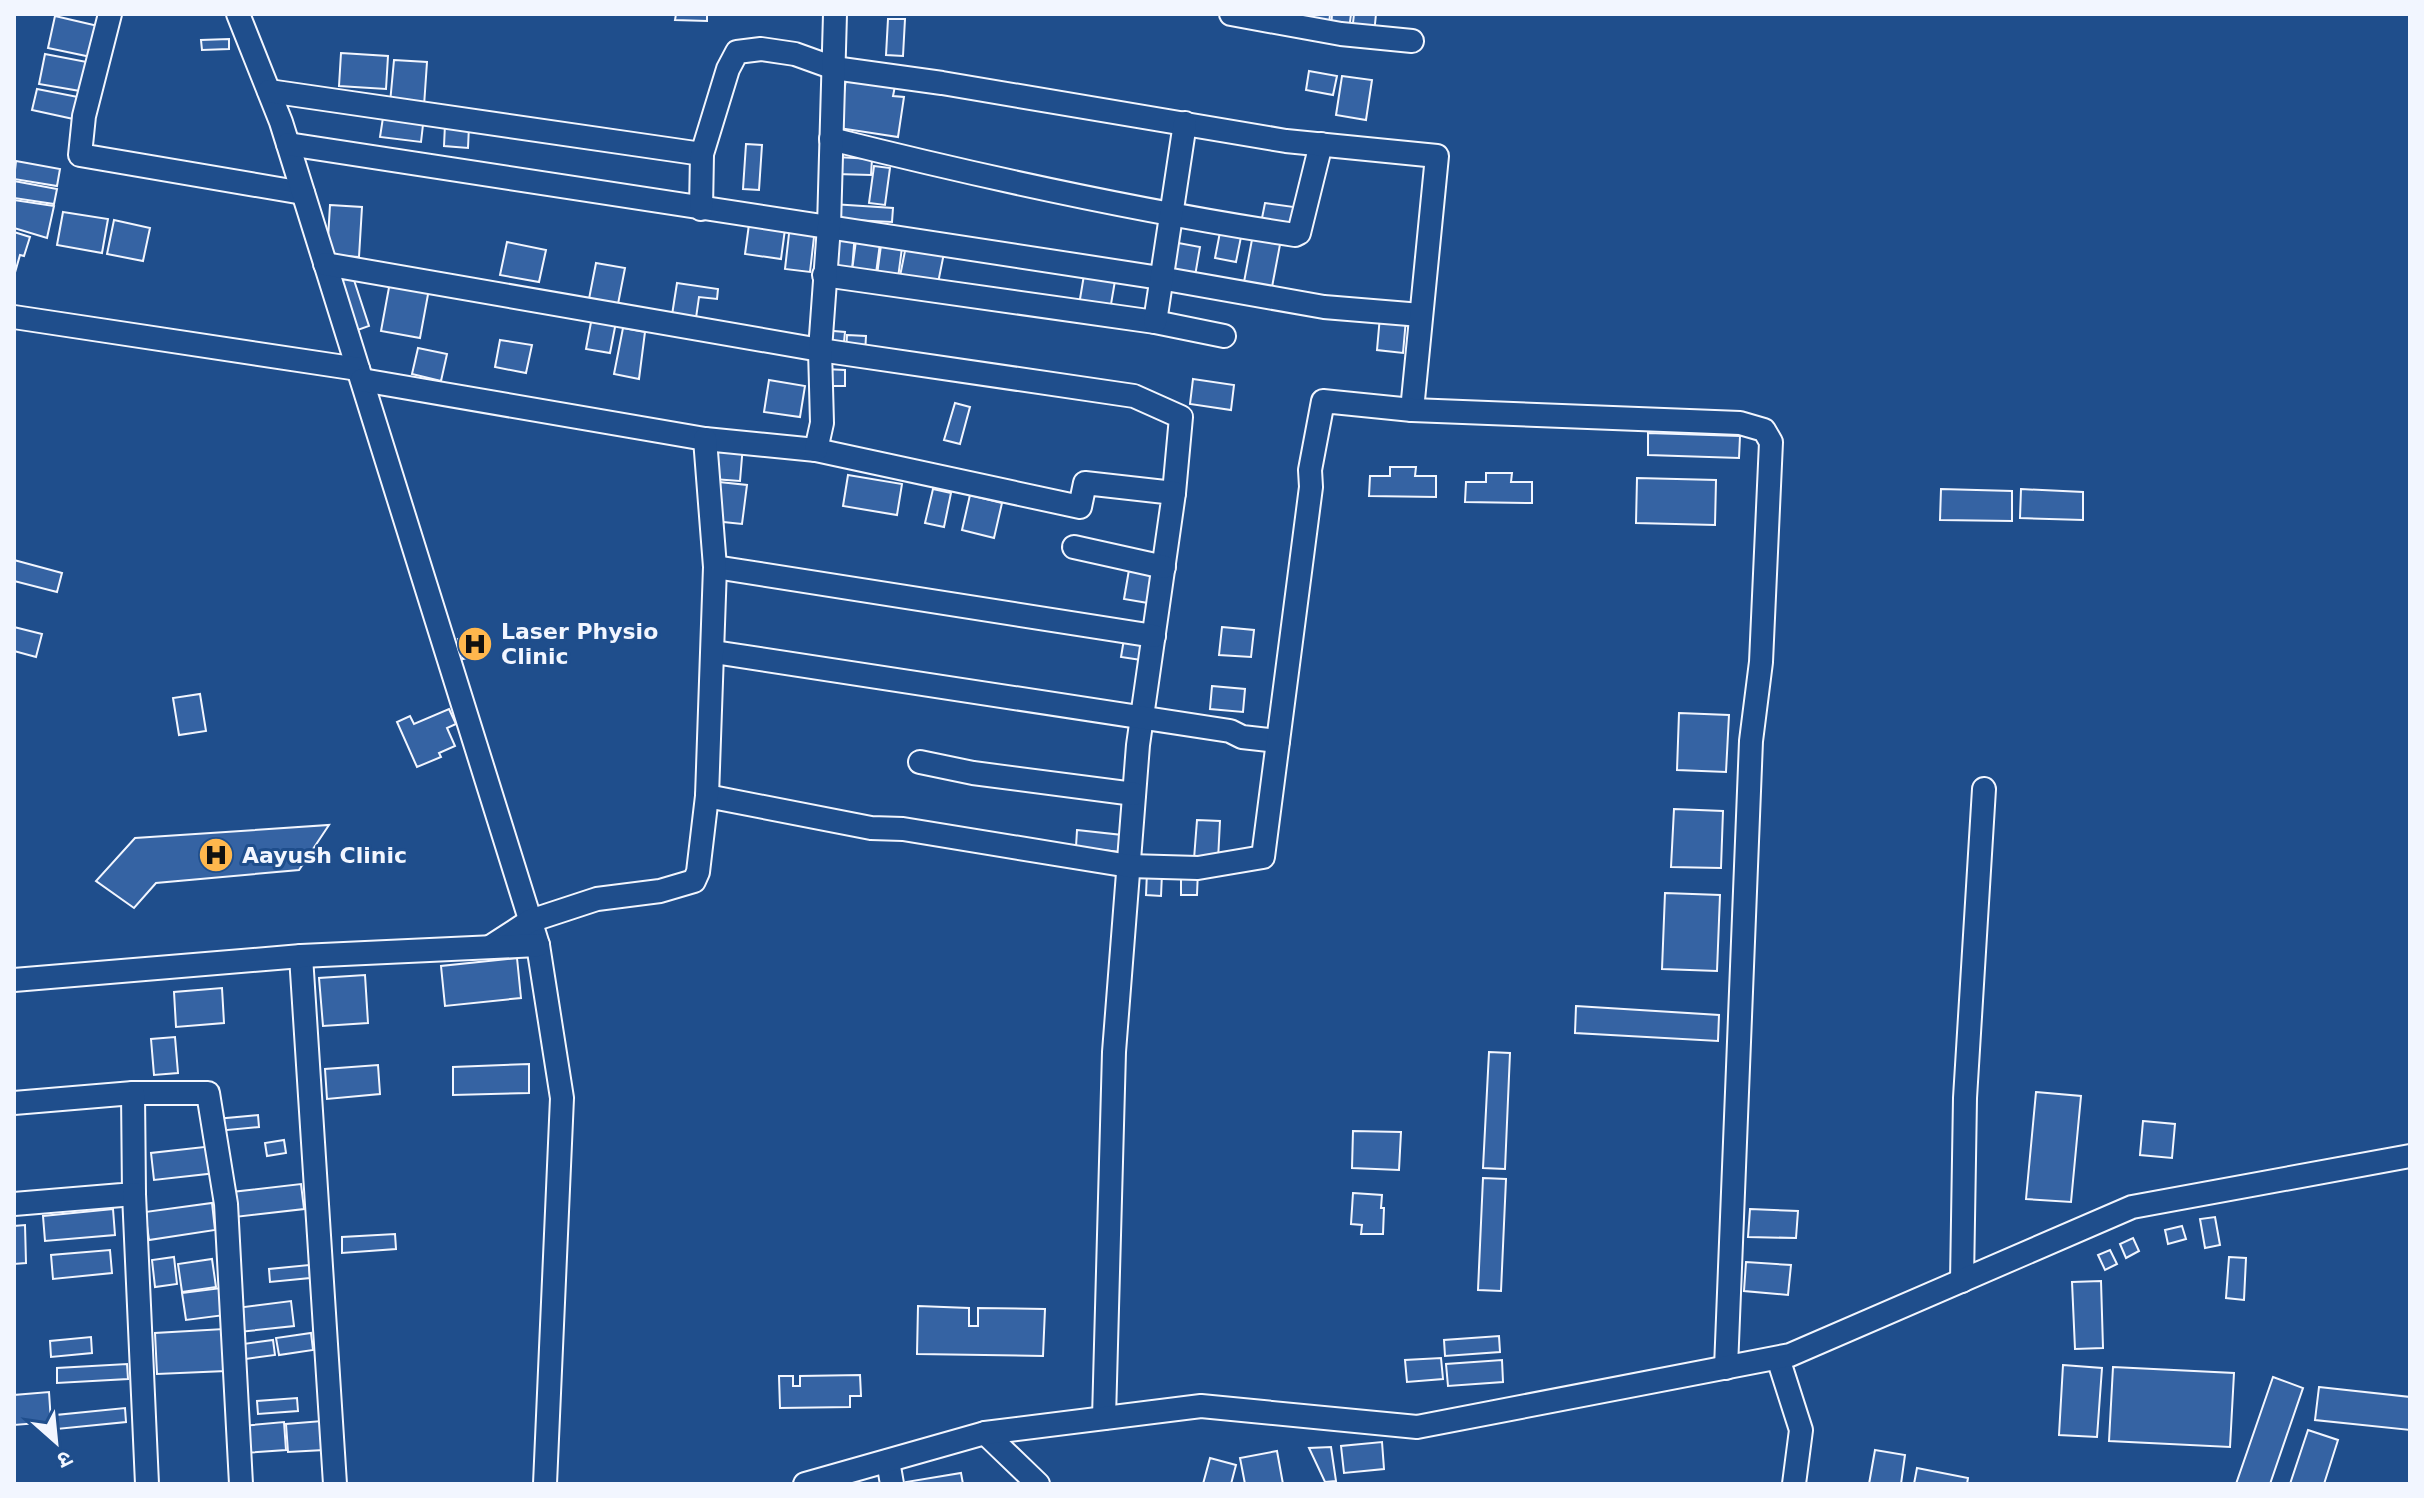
<svg xmlns="http://www.w3.org/2000/svg" width="2424" height="1498" font-family="'DejaVu Sans','Noto Sans Devanagari',sans-serif">
  <style>
    .building { fill: #3563a3; stroke: #f2f6ff; stroke-width: 2 }
    .lines { fill: none; stroke-linecap: round; stroke-linejoin: round }
    .minor-casing { stroke: #f2f6ff; stroke-width: 26 }
    .minor { stroke: #1f4e8c; stroke-width: 22 }
    .labels { text-anchor: middle; dominant-baseline: central; stroke-width: 6; stroke-linejoin: round; paint-order: stroke }
    .poi-label { font-size: 22px; font-weight: bold; fill: #f2f6ff; stroke: #1f4e8c; text-anchor: start }
  </style>
  <rect width="100%" height="100%" fill="#1f4e8c"/>
  <g class="building">
    <polygon points="676,14 707,14 707,21 675,20"/>
    <polygon points="1298,14 1330,14 1329,26 1298,24"/>
    <polygon points="1332,14 1351,14 1349,30 1331,29"/>
    <polygon points="1354,14 1376,14 1374,34 1352,32"/>
    <polygon points="55,16 98,26 91,57 48,48"/>
    <polygon points="888,19 905,19 903,56 886,55"/>
    <polygon points="229,39 229,49 202,50 201,40"/>
    <polygon points="341,53 388,56 386,89 339,86"/>
    <polygon points="45,54 92,63 86,92 39,84"/>
    <polygon points="394,60 427,62 424,106 390,103"/>
    <polygon points="1309,71 1337,76 1333,95 1306,90"/>
    <polygon points="1342,76 1372,80 1366,120 1336,115"/>
    <polygon points="846,79 895,86 893,96 904,97 898,137 839,128"/>
    <polygon points="37,89 83,98 78,120 32,110"/>
    <polygon points="384,111 424,116 421,142 380,137"/>
    <polygon points="445,124 469,126 468,148 444,146"/>
    <polygon points="746,144 762,145 759,190 743,189"/>
    <polygon points="837,157 872,159 871,175 836,174"/>
    <polygon points="16,161 60,169 57,186 14,179"/>
    <polygon points="874,166 890,168 885,205 869,203"/>
    <polygon points="14,181 57,189 54,204 14,198"/>
    <polygon points="14,200 54,206 47,238 14,228"/>
    <polygon points="1265,203 1294,207 1291,228 1261,223"/>
    <polygon points="832,204 893,208 892,222 832,219"/>
    <polygon points="330,205 362,207 359,257 327,255"/>
    <polygon points="63,212 108,219 102,253 57,245"/>
    <polygon points="750,217 786,222 781,259 745,254"/>
    <polygon points="114,220 150,228 143,261 107,254"/>
    <polygon points="790,225 815,228 810,272 785,269"/>
    <polygon points="1221,227 1242,232 1236,262 1215,258"/>
    <polygon points="1254,229 1282,234 1272,287 1244,282"/>
    <polygon points="833,231 855,232 852,271 828,271"/>
    <polygon points="14,232 30,237 24,256 20,255 14,276"/>
    <polygon points="857,233 881,236 875,281 851,278"/>
    <polygon points="882,238 903,240 898,278 877,275"/>
    <polygon points="907,241 945,248 937,288 899,281"/>
    <polygon points="507,242 546,250 539,282 500,275"/>
    <polygon points="1173,242 1200,247 1195,276 1168,272"/>
    <polygon points="596,263 625,268 618,304 589,299"/>
    <polygon points="1085,269 1116,275 1110,310 1079,305"/>
    <polygon points="353,277 369,326 352,332 335,282"/>
    <polygon points="390,282 429,289 420,338 381,331"/>
    <polygon points="677,283 718,289 717,299 699,297 696,318 672,315"/>
    <polygon points="1380,316 1406,319 1403,353 1377,350"/>
    <polygon points="592,317 616,322 610,353 586,349"/>
    <polygon points="623,328 645,332 639,379 614,374"/>
    <polygon points="822,330 845,332 843,352 820,350"/>
    <polygon points="847,335 866,336 865,354 846,353"/>
    <polygon points="500,340 532,345 526,373 495,367"/>
    <polygon points="418,348 447,354 441,381 412,374"/>
    <polygon points="824,369 845,370 845,386 823,386"/>
    <polygon points="1193,379 1234,385 1231,410 1190,404"/>
    <polygon points="769,380 805,386 800,417 764,412"/>
    <polygon points="955,403 970,407 960,444 944,440"/>
    <polygon points="1648,433 1740,436 1739,458 1648,455"/>
    <polygon points="716,443 743,445 740,481 713,479"/>
    <polygon points="1390,467 1416,467 1415,476 1436,476 1436,497 1369,496 1370,476 1390,476"/>
    <polygon points="1486,473 1512,473 1511,482 1532,482 1532,503 1465,502 1466,482 1486,482"/>
    <polygon points="848,475 902,484 897,515 843,506"/>
    <polygon points="1637,478 1716,480 1715,525 1636,523"/>
    <polygon points="719,482 747,485 742,524 714,521"/>
    <polygon points="933,489 951,493 944,527 925,523"/>
    <polygon points="1941,489 2012,491 2012,521 1940,520"/>
    <polygon points="2021,489 2083,492 2083,520 2020,518"/>
    <polygon points="970,495 1002,503 994,538 962,530"/>
    <polygon points="14,560 62,573 57,592 14,581"/>
    <polygon points="1130,564 1160,569 1154,604 1124,599"/>
    <polygon points="14,627 42,634 36,657 14,651"/>
    <polygon points="1222,627 1254,630 1251,657 1219,655"/>
    <polygon points="483,632 488,653 463,659 458,639"/>
    <polygon points="1125,633 1152,637 1148,661 1121,657"/>
    <polygon points="1212,686 1245,689 1243,712 1210,709"/>
    <polygon points="200,694 206,731 179,735 173,698"/>
    <polygon points="449,709 456,724 447,728 455,746 439,753 441,757 417,767 397,722 410,716 414,724"/>
    <polygon points="1679,713 1729,715 1726,772 1677,770"/>
    <polygon points="1674,809 1723,811 1721,868 1671,867"/>
    <polygon points="1197,820 1220,821 1218,860 1194,859"/>
    <polygon points="329,825 299,870 156,883 134,908 96,881 135,838"/>
    <polygon points="1077,830 1122,835 1120,852 1076,847"/>
    <polygon points="1181,870 1198,870 1197,895 1181,895"/>
    <polygon points="1147,872 1162,873 1161,896 1146,895"/>
    <polygon points="1665,893 1720,895 1717,971 1662,969"/>
    <polygon points="517,958 521,998 445,1006 441,966"/>
    <polygon points="365,975 368,1023 323,1026 319,978"/>
    <polygon points="222,988 224,1023 176,1027 174,992"/>
    <polygon points="1576,1006 1719,1015 1718,1041 1575,1033"/>
    <polygon points="175,1037 178,1073 154,1075 151,1039"/>
    <polygon points="1489,1052 1510,1053 1505,1169 1483,1168"/>
    <polygon points="529,1064 529,1093 453,1095 453,1067"/>
    <polygon points="378,1065 380,1094 327,1099 325,1069"/>
    <polygon points="2036,1092 2081,1096 2071,1202 2026,1199"/>
    <polygon points="258,1115 259,1127 217,1131 216,1119"/>
    <polygon points="2143,1121 2175,1124 2172,1158 2140,1155"/>
    <polygon points="1353,1131 1401,1132 1399,1170 1352,1168"/>
    <polygon points="284,1140 286,1153 267,1156 265,1143"/>
    <polygon points="213,1146 216,1173 154,1180 151,1153"/>
    <polygon points="1483,1178 1506,1179 1501,1291 1478,1290"/>
    <polygon points="301,1184 304,1209 235,1217 232,1192"/>
    <polygon points="1353,1193 1382,1195 1381,1208 1384,1208 1383,1234 1361,1234 1362,1225 1351,1224"/>
    <polygon points="212,1203 215,1230 149,1240 145,1212"/>
    <polygon points="113,1209 115,1235 45,1241 43,1216"/>
    <polygon points="1750,1209 1798,1211 1796,1238 1748,1237"/>
    <polygon points="2215,1217 2220,1245 2205,1248 2200,1219"/>
    <polygon points="25,1225 26,1263 14,1264 14,1226"/>
    <polygon points="2182,1226 2186,1239 2168,1244 2165,1230"/>
    <polygon points="395,1234 396,1249 342,1253 342,1237"/>
    <polygon points="2133,1238 2139,1251 2126,1258 2120,1244"/>
    <polygon points="110,1250 112,1273 53,1279 51,1255"/>
    <polygon points="2110,1250 2117,1264 2105,1270 2098,1255"/>
    <polygon points="174,1257 177,1284 155,1287 152,1260"/>
    <polygon points="2229,1257 2246,1258 2244,1300 2226,1298"/>
    <polygon points="212,1259 216,1287 182,1292 178,1264"/>
    <polygon points="1746,1262 1791,1265 1788,1295 1744,1291"/>
    <polygon points="309,1265 310,1278 270,1282 269,1269"/>
    <polygon points="2101,1281 2103,1348 2075,1349 2072,1282"/>
    <polygon points="221,1288 225,1315 186,1320 182,1293"/>
    <polygon points="291,1301 294,1326 239,1332 236,1308"/>
    <polygon points="918,1306 969,1308 969,1326 978,1326 978,1308 1045,1309 1043,1356 917,1354"/>
    <polygon points="224,1329 226,1371 157,1374 155,1333"/>
    <polygon points="311,1333 313,1350 279,1355 276,1338"/>
    <polygon points="1499,1336 1500,1352 1445,1356 1444,1340"/>
    <polygon points="91,1337 92,1353 51,1357 50,1341"/>
    <polygon points="273,1340 275,1355 238,1360 236,1345"/>
    <polygon points="1441,1358 1443,1379 1407,1382 1405,1360"/>
    <polygon points="1502,1360 1503,1382 1448,1386 1446,1364"/>
    <polygon points="127,1364 128,1379 57,1383 57,1368"/>
    <polygon points="2063,1365 2102,1368 2097,1437 2059,1435"/>
    <polygon points="2113,1367 2234,1373 2230,1447 2109,1441"/>
    <polygon points="860,1375 861,1396 850,1396 850,1407 780,1408 779,1376 793,1376 793,1386 800,1386 800,1376"/>
    <polygon points="2273,1377 2303,1388 2270,1484 2236,1484"/>
    <polygon points="2319,1387 2410,1397 2410,1430 2315,1420"/>
    <polygon points="49,1392 51,1422 14,1425 14,1395"/>
    <polygon points="297,1398 298,1411 258,1414 257,1401"/>
    <polygon points="125,1408 126,1422 57,1429 56,1415"/>
    <polygon points="322,1421 324,1450 288,1452 286,1424"/>
    <polygon points="284,1422 286,1450 244,1453 242,1426"/>
    <polygon points="2308,1430 2338,1440 2324,1484 2290,1484"/>
    <polygon points="1382,1442 1384,1469 1344,1473 1341,1446"/>
    <polygon points="1331,1447 1336,1481 1325,1482 1309,1448"/>
    <polygon points="1875,1450 1905,1455 1901,1484 1869,1484"/>
    <polygon points="1277,1451 1283,1484 1245,1484 1240,1458"/>
    <polygon points="1210,1458 1236,1465 1231,1484 1203,1484"/>
    <polygon points="1917,1468 1968,1478 1967,1484 1914,1484"/>
    <polygon points="961,1473 963,1484 906,1484 906,1482"/>
  </g>
  <g class="lines">
    <g class="minor-casing">
      <g id="minor">
        <polyline points="110,14 84,116 80,155 303,193"/>
        <polyline points="238,14 281,122 538,945 562,1098 545,1484"/>
        <polyline points="1231,14 1341,34 1412,41"/>
        <polyline points="269,91 702,154"/>
        <path d="M 831,139 C 986,178 1137,211 1295,235 L 1299,233 L 1321,144"/>
        <polyline points="288,144 1160,278 1324,307 1421,315"/>
        <polyline points="701,209 702,154 728,69 737,52 761,49 795,54 834,68 942,83 1286,141 1437,156 1412,410"/>
        <polyline points="325,264 820,350 1134,396 1181,417 1174,493"/>
        <polyline points="824,275 1155,322 1224,336"/>
        <polyline points="14,317 358,369"/>
        <polyline points="1155,322 1185,123"/>
        <polyline points="362,380 705,439 816,450 1080,507 1085,483 1174,493 1138,745 1114,1052 1104,1418"/>
        <polyline points="816,450 822,423 820,350 829,226 835,14"/>
        <polyline points="1074,547 1164,567"/>
        <polyline points="715,567 1154,636"/>
        <polyline points="714,652 1230,731 1242,737 1278,741"/>
        <polyline points="920,762 973,773 1134,794"/>
        <polyline points="707,796 871,828 903,829 1129,866 1198,868 1263,857 1311,487 1310,470 1323,401 1412,410 1740,423 1764,430 1771,442 1761,662 1751,741 1726,1368"/>
        <polyline points="490,947 530,921 597,899 660,891 694,881 698,872 707,796 715,567 705,439"/>
        <polyline points="301,956 335,1484"/>
        <polyline points="14,980 301,956 538,945"/>
        <polyline points="133,1093 208,1093 226,1204 241,1484"/>
        <polyline points="14,1103 133,1093 134,1194 14,1204"/>
        <polyline points="134,1194 147,1484"/>
        <polyline points="1962,1281 1965,1098 1984,789"/>
        <polyline points="1778,1358 1801,1430 1794,1484"/>
        <polyline points="985,1433 1038,1484"/>
        <polyline points="888,1461 892,1484"/>
        <polyline points="805,1484 985,1433 1201,1406 1417,1427 1790,1355 2132,1207 2410,1156"/>
      </g>
    </g>
    <use href="#minor" class="minor"/>
  </g>
  <defs>
    <g id="hospital-disc" transform="scale(1.8)"><circle r="9.5" fill="#ffb74d" stroke="#1f4e8c"/><path d="M-5-5h3v3.5h4V-5h3V5h-3V1.5h-4V5h-3Z" fill="#111"/></g>
  </defs>
  <g fill-rule="evenodd">
    <use href="#hospital-disc" x="475" y="644"/>
    <use href="#hospital-disc" x="216" y="855"/>
  </g>
  <g class="labels">
    <g class="poi-label">
      <text x="501" y="631">Laser Physio<tspan x="501" dy="25">Clinic</tspan></text>
      <text x="242" y="855">Aayush Clinic</text>
    </g>
  </g>
  <rect width="2424" height="1498" fill="none" stroke="#f2f6ff" stroke-width="32"/>
  <g transform="translate(56 1442) rotate(153)" stroke="#1f4e8c" stroke-width="6" paint-order="stroke">
  <path d="M0-6L14 30L0 20L-14 30Z" fill="#f2f6ff"/>
  <text y="-12" font-size="22" font-weight="bold" text-anchor="middle" fill="#f2f6ff">उ</text>
  </g>
</svg>
